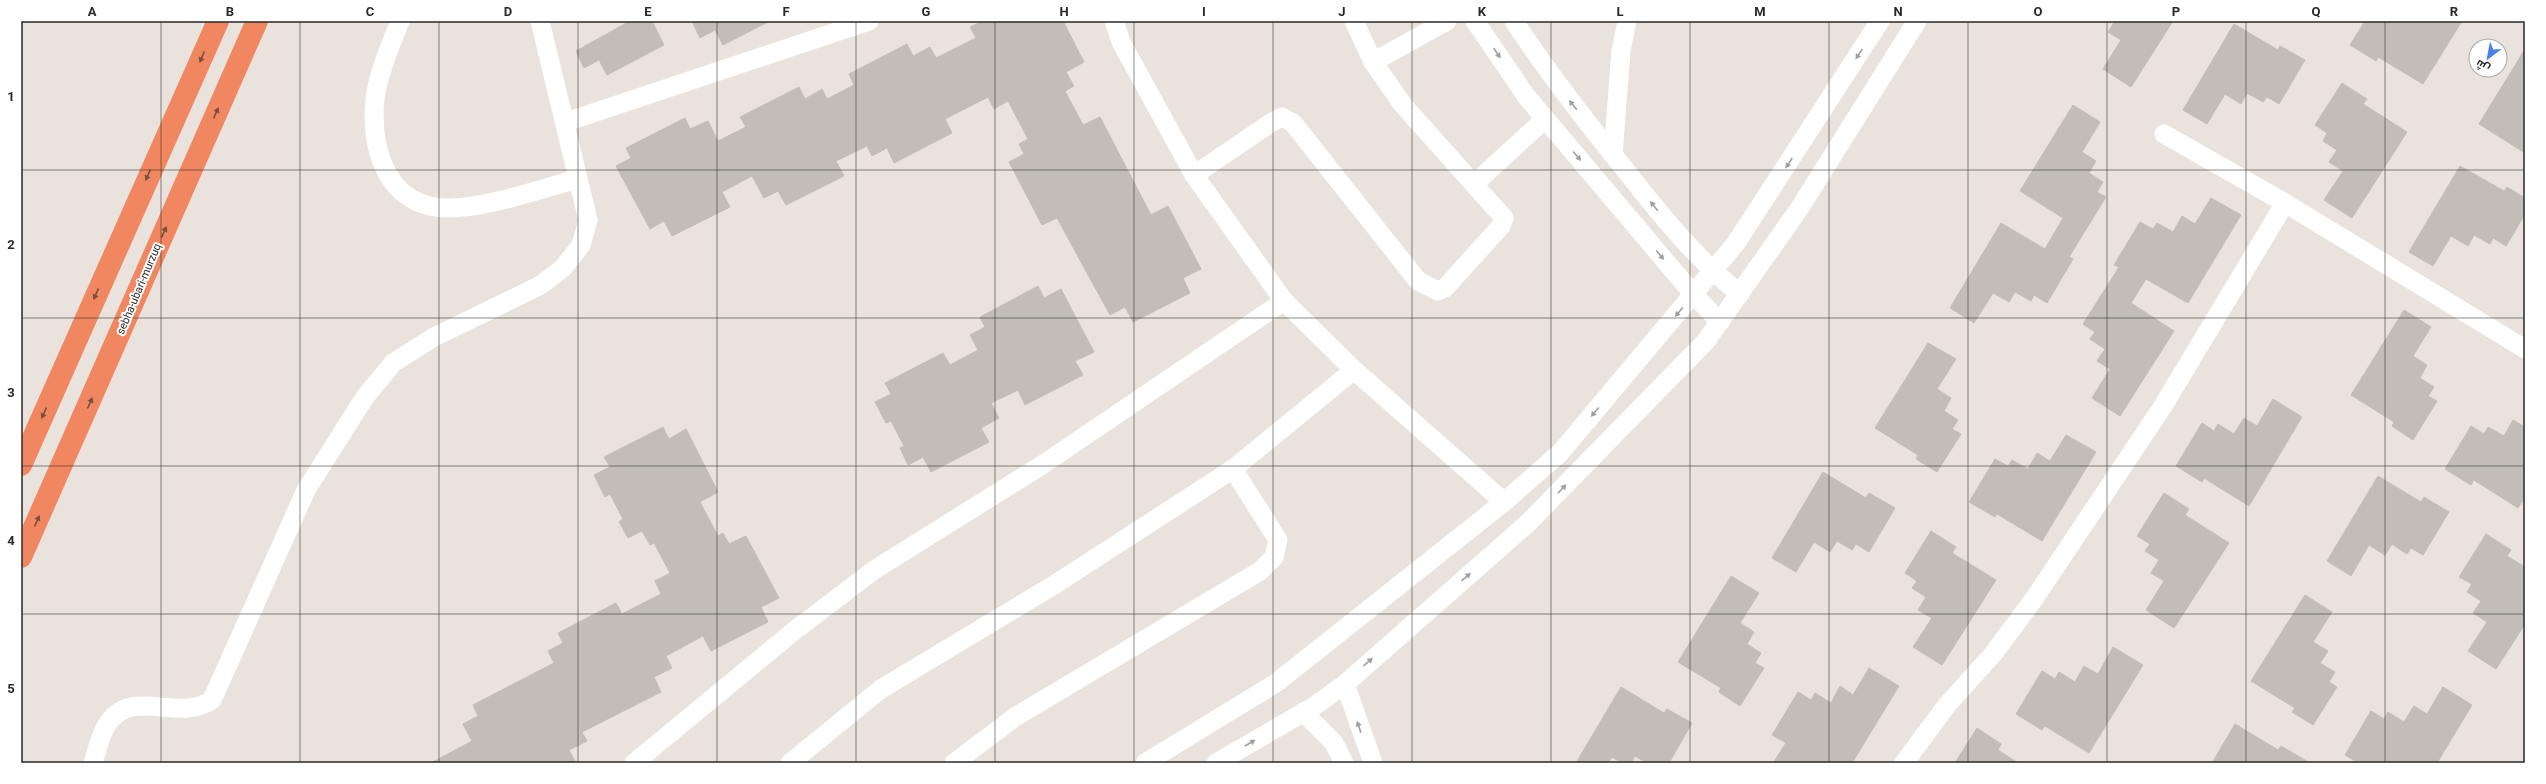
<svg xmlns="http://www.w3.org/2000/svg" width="2546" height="784" font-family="Roboto,Cairo,sans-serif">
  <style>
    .building { fill: #c3bdb8; stroke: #c5bdb6 }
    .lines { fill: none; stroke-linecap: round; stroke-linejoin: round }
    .street { stroke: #fff; stroke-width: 19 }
    .highway { stroke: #f18761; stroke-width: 22 }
    .oneway { fill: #9f9f9f }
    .oneway2 { fill: #794f3f }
    .grid { fill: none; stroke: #292929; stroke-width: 1; stroke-opacity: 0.55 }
    .labels { text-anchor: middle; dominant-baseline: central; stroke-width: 4; stroke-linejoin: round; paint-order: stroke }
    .street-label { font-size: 11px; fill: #292929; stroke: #fff }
    .neatline { fill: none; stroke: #292929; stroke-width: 1.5 }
    .grid-label { font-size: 13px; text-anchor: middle; font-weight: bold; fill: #292929 }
  </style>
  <rect width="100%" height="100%" fill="#eae2dc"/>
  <g class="building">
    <polygon points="630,21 652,21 664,45 607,75 599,60 584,68 576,51"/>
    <polygon points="692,21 770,21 723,45 715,30 700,38"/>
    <polygon points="983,21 1063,21 1084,62 1066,72 1074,86 1065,91 1083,125 1100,117 1151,215 1168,206 1201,269 1183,278 1190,293 1133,322 1125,307 1110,315 1057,218 1042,225 1009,162 1024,154 1019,144 1028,139 1008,101 994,109 988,97 945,119 952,133 894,163 887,148 872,156 867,146 836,161 844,176 786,205 778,191 764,198 752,176 722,192 730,207 672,236 664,221 650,229 616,166 631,158 626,148 685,118 690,129 708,121 718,141 746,127 740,117 799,87 805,99 822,89 827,99 854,85 849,74 907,44 913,56 930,47 936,58 976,38 970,27"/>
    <polygon points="2115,21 2173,21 2131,87 2103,69 2121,40 2108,32"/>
    <polygon points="2365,21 2462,21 2423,84 2378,57 2376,61 2350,45"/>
    <polygon points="2234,24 2278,50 2280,46 2305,60 2279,104 2267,97 2263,102 2247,93 2241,104 2225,94 2207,124 2183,110"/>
    <polygon points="2525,49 2525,153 2479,124"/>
    <polygon points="2342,83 2367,99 2363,104 2407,132 2352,218 2324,200 2343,171 2329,162 2337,150 2323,141 2327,133 2315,125"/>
    <polygon points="2073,105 2100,122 2082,152 2096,161 2089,173 2103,182 2097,192 2106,197 2069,257 2073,259 2047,303 2034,295 2031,301 2015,292 2009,302 1993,293 1974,323 1950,308 2001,223 2045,249 2063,218 2020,191"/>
    <polygon points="2460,166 2504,191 2507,187 2525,198 2525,214 2506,246 2493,238 2490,244 2474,235 2468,246 2451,236 2433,266 2409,252"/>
    <polygon points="2211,198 2241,215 2188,303 2146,279 2131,303 2174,331 2120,416 2092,398 2110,369 2097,361 2105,349 2090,339 2095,332 2083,324 2119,267 2114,265 2140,222 2153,229 2157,223 2173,232 2182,216 2195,224"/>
    <polygon points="1038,286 1044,298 1061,289 1094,352 1075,361 1083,375 1025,405 1018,390 991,403 999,418 981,428 989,442 931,472 923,457 908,465 900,448 904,446 891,421 886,423 875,402 891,394 885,383 943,353 950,365 978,350 970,335 985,327 980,317"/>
    <polygon points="2404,310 2431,327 2413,356 2427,365 2420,378 2434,387 2428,396 2437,401 2413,440 2392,426 2394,422 2351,395"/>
    <polygon points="1928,343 1956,359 1937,389 1951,398 1944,411 1958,420 1952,429 1961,434 1937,472 1916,459 1918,455 1875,428"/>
    <polygon points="2273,399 2302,417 2249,506 2204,478 2202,482 2176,466 2202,423 2214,431 2218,424 2234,434 2244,418 2257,426"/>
    <polygon points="2513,420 2525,427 2525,497 2518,508 2474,480 2471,485 2445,469 2471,426 2484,434 2488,427 2504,436"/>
    <polygon points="663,427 669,439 686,429 718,492 700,502 718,536 723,533 729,544 746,536 779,598 761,607 768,622 711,651 703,636 666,656 672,668 654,677 661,692 582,732 587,741 569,750 576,763 431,763 472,741 463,724 478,716 473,705 554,663 548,651 563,643 558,633 616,603 622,614 661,594 655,581 670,573 654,543 650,545 642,531 628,538 619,522 623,519 610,494 605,497 594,475 610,467 604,457"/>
    <polygon points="2066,435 2096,452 2042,541 1997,514 1995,517 1969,502 1995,459 2008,466 2012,460 2028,469 2037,453 2050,461"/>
    <polygon points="1823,472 1866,498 1869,493 1895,508 1869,552 1856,544 1852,550 1837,541 1830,552 1814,542 1796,572 1772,558"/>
    <polygon points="2378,476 2421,502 2424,497 2449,512 2423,555 2411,548 2407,554 2392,544 2385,555 2369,545 2351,576 2327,561"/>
    <polygon points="2164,493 2189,509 2185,515 2229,543 2174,628 2146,610 2164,581 2151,573 2159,560 2145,551 2150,544 2137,536"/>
    <polygon points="1931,531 1956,547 1952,553 1996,580 1942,665 1913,647 1932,618 1918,610 1926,597 1912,588 1917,581 1905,573"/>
    <polygon points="2486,534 2511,550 2507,556 2525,567 2525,624 2496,669 2468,651 2487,622 2473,613 2481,601 2467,592 2472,584 2459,577"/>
    <polygon points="1731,576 1759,593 1740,623 1754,632 1747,644 1761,653 1755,663 1764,668 1740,706 1719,692 1721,688 1678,662"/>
    <polygon points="2305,595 2332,612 2313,642 2328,651 2320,663 2335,672 2329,682 2337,687 2313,725 2292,712 2295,708 2251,681"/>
    <polygon points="2113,647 2143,665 2089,753 2045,726 2042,730 2016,714 2042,671 2055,679 2059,672 2075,682 2084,666 2098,674"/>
    <polygon points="1869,668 1899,686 1852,763 1773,763 1786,743 1772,735 1798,692 1811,700 1815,693 1831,703 1840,686 1853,695"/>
    <polygon points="1621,687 1664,713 1667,709 1692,723 1669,763 1647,763 1635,756 1631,763 1622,763 1612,757 1608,763 1576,763"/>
    <polygon points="2443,687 2472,705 2437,763 2359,763 2345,755 2371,711 2384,719 2388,712 2404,722 2414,706 2427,714"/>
    <polygon points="2235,724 2278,750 2281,746 2310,763 2212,763"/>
    <polygon points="1977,728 2001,744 1998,750 2018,763 1955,763"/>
  </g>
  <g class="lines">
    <g class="street">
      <path d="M 400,21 C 392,41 377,77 375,99 C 370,149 387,208 448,208 C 488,208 539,189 578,179"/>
      <polyline points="1114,21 1121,42 1194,175 1284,301 1354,370 1504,502"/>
      <polyline points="1475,21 1526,96 1694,295 1720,322"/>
      <path d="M 1514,21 C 1548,73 1584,119 1623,167 C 1659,213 1694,257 1740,294"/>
      <polyline points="1373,62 1447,21"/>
      <polyline points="566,122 869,21"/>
      <polyline points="2164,134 2285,203"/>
      <polyline points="1613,155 1621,51 1627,21"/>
      <polyline points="1194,175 1272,122 1282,117 1293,123 1418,281 1438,291 1445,288 1501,226 1504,218 1403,105 1373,62 1354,21"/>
      <polyline points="1474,184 1545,119"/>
      <polyline points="1345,684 1373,763"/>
      <polyline points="1303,712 1334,743 1344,763"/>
      <path d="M 93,763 C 97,751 100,734 108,723 C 133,687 178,723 212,700 L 306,490 L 365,397 L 393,363 L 434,337 L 541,285 L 563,268 L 581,245 L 588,220 L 540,21"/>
      <polyline points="634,763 794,631 874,570 1042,465 1284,301"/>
      <polyline points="790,763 881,689 1054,585 1233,469 1354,370"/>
      <polyline points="954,763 1015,717 1260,571 1274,557 1278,540 1233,469"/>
      <polyline points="1145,763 1276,683 1504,502 1560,453 1736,243 1880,21"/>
      <polyline points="1216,763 1313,707 1345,684 1527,524 1706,341 1799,209 1917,21"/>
      <polyline points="1904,763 1947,705 1993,654 2034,599 2163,406 2285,203 2525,349"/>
    </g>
    <g class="highway">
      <polyline points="21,465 218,21"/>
      <polyline points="21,557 257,21"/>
    </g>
  </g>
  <defs><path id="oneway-solid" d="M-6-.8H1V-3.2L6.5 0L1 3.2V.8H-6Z"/></defs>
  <g class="oneway">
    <use href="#oneway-solid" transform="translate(1497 53) rotate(56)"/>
    <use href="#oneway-solid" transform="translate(1859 54) rotate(123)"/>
    <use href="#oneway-solid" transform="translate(1573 105) rotate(-129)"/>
    <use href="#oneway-solid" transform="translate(1577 156) rotate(50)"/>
    <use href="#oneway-solid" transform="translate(1789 163) rotate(123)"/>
    <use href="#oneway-solid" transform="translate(1654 206) rotate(-129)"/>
    <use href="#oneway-solid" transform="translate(1660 255) rotate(50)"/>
    <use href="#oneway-solid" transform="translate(1679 312) rotate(130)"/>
    <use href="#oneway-solid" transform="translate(1595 412) rotate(130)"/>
    <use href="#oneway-solid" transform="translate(1562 489) rotate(-46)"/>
    <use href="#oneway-solid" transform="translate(1466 577) rotate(-41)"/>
    <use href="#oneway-solid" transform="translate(1368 662) rotate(-41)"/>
    <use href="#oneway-solid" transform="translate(1359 727) rotate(-108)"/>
    <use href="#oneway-solid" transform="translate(1250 743) rotate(-30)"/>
  </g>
  <g class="oneway2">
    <use href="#oneway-solid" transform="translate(202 57) rotate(114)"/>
    <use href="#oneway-solid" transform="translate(216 113) rotate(-66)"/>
    <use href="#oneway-solid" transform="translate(148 175) rotate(114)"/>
    <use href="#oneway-solid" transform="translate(164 232) rotate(-66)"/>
    <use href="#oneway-solid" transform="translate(96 294) rotate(114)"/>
    <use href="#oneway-solid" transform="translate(90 403) rotate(-66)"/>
    <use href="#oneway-solid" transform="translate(44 413) rotate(114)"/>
    <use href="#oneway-solid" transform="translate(37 521) rotate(-66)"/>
  </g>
  <path class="grid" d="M 161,21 L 161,763M 300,21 L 300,763M 439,21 L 439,763M 578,21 L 578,763M 717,21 L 717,763M 856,21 L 856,763M 995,21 L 995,763M 1134,21 L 1134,763M 1273,21 L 1273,763M 1412,21 L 1412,763M 1551,21 L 1551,763M 1690,21 L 1690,763M 1829,21 L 1829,763M 1968,21 L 1968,763M 2107,21 L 2107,763M 2246,21 L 2246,763M 2385,21 L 2385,763M 21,170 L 2525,170M 21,318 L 2525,318M 21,466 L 2525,466M 21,614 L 2525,614"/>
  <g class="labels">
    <g class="street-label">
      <text transform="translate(139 289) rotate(-67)">sebha-ubari-murzuq</text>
    </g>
  </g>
  <rect width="2546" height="784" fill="none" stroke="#ffffff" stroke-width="44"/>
  <g transform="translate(2488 58) rotate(212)"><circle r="19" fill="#ffffff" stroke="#a9a9a9"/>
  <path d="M0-3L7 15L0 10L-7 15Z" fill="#4982eb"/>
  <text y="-6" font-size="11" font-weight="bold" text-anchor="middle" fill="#292929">ش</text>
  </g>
  <rect x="22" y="22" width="2502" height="740" class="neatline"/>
  <g class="grid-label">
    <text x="92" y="16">A</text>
    <text x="230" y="16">B</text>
    <text x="370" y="16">C</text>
    <text x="508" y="16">D</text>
    <text x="648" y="16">E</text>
    <text x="786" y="16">F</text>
    <text x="926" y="16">G</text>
    <text x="1064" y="16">H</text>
    <text x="1204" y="16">I</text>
    <text x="1342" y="16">J</text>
    <text x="1482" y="16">K</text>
    <text x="1620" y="16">L</text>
    <text x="1760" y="16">M</text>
    <text x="1898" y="16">N</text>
    <text x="2038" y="16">O</text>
    <text x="2176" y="16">P</text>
    <text x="2316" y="16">Q</text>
    <text x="2454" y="16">R</text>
    <text x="11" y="101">1</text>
    <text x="11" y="249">2</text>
    <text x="11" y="397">3</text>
    <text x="11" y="545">4</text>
    <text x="11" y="693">5</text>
  </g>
</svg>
